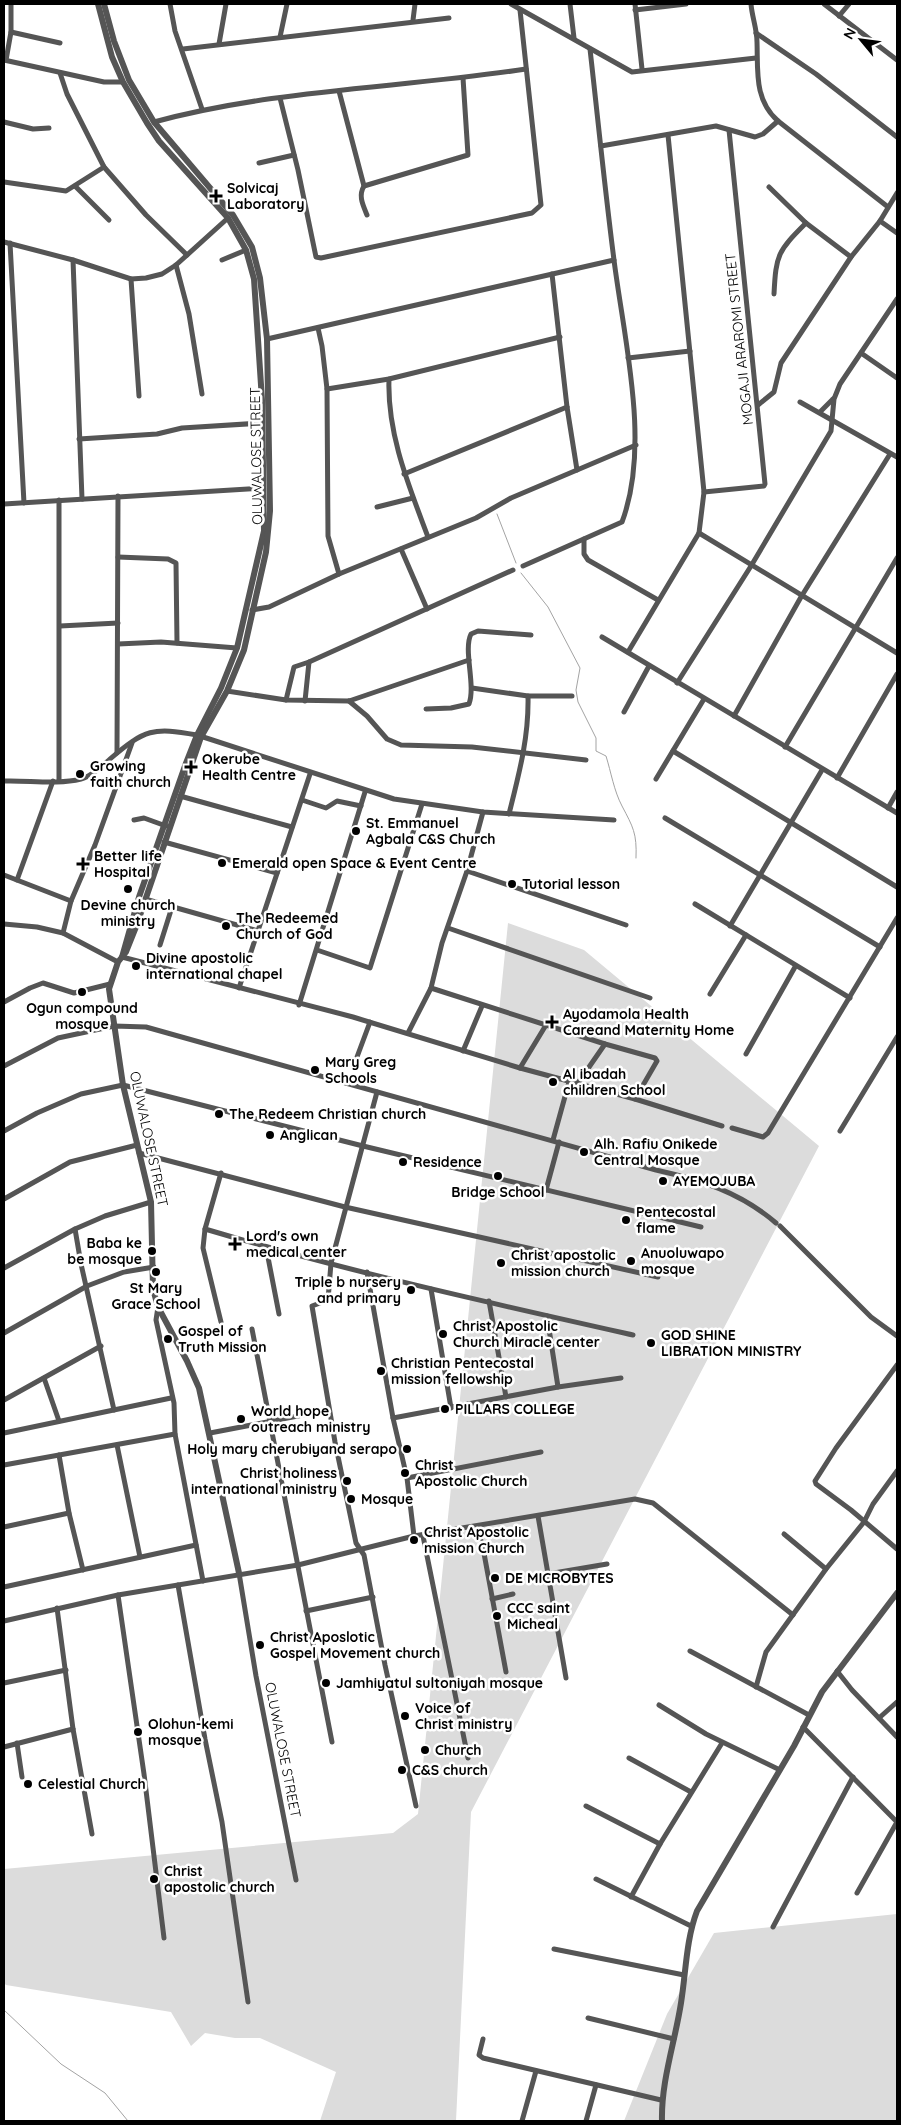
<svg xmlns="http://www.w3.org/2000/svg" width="901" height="2125" font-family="Quicksand,sans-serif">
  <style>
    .green { fill: #dcdcdc }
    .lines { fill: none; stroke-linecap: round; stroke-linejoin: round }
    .stream { stroke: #a3a3a3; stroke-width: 1 }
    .minor { stroke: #555; stroke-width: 5 }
    .tertiary { stroke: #555; stroke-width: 6 }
    .poi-dot { fill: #000; stroke: #fff; stroke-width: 2 }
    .labels { text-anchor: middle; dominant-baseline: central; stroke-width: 5; stroke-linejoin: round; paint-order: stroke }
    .poi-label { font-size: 14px; font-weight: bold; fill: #000; stroke: #fff; text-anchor: start }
    .street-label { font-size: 14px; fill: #000; stroke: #fff }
  </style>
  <rect width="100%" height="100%" fill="#fff"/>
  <g class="green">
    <polygon points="508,923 584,950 819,1146 471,1812 456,2121 320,2121 336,2072 260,2038 235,2038 205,2033 191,2046 171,2012 6,1985 4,1983 4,1869 393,1833 418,1814"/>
    <polygon points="897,1914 897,2121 624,2121 667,2014 714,1933"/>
  </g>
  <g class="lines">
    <g class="stream">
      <polyline points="497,514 516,563"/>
      <path d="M 521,573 L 548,607 L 580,668 L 576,690 L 578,702 L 596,738 L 596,751 L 606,756 C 611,772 614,791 622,806 C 633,827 637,833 636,858"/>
      <polyline points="4,2010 61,2064 105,2093 128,2121"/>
    </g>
    <g class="minor">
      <polyline points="170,4 175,31 202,109"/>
      <polyline points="511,4 632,72 756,58"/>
      <polyline points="570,4 574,38"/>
      <polyline points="635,4 642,69"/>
      <path d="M 751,4 C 752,17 757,29 757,42 C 758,71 754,100 778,121 L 888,207"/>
      <polyline points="824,4 897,60"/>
      <polyline points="635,10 686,4"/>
      <polyline points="839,16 849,4"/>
      <polyline points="413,20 415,4"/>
      <polyline points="11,32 60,43"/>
      <polyline points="756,33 816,74 897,137"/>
      <polyline points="280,37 287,4"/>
      <polyline points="219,44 226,4"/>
      <polyline points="183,49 449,18"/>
      <polyline points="4,60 104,82 123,82"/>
      <polyline points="6,60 11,32 11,4"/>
      <polyline points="60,73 67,94 104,167 146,215 187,255"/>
      <path d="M 339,91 L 364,186 C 358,196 363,205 367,215"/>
      <polyline points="280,98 298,170 316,257 321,258 532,213 541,205 520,10"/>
      <polyline points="4,122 33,129 49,128"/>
      <path d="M 154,122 C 275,89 403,88 526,69"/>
      <polyline points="601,146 716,126 755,137 763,134 778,121"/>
      <polyline points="259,163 294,155"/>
      <polyline points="4,182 66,191 104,167"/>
      <polyline points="75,186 109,220"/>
      <polyline points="364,186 468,155 463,78"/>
      <polyline points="769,187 806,223 851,257"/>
      <polyline points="880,221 897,233"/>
      <polyline points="4,242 73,260 131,279 146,278 162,274 176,265 228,218"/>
      <polyline points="10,243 24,503"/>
      <polyline points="73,260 82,499"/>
      <polyline points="222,260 246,250"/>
      <polyline points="176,265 189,314 202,394"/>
      <polyline points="552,274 567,407 577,470"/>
      <polyline points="131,279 139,396"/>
      <path d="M 774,294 C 776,254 778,251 806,223"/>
      <polyline points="318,328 322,346 327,389 328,536 339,574"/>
      <polyline points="267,339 614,260"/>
      <polyline points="861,353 897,378"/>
      <polyline points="628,358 690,351"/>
      <path d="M 389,379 C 387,434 409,486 428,537"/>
      <polyline points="327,389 389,379 560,337"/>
      <polyline points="800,402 897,457"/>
      <polyline points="758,405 774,392 781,363 851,257 880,221 897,193"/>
      <polyline points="820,412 833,399"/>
      <polyline points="79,439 157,434 182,428 262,423"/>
      <polyline points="404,474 567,407"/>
      <polyline points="704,492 764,486 765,484 729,130"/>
      <polyline points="4,504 263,488"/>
      <polyline points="377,507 413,498"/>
      <polyline points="699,533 897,653"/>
      <polyline points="584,539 584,554 588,560 658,600"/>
      <polyline points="401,549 427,609"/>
      <polyline points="118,557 168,559 176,563 177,643"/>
      <path d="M 523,566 L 622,522 C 651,445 624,340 614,260 C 605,190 598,120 590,49"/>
      <polyline points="252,610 269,607 339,574 476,518 511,498 636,445"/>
      <polyline points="60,626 118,623"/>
      <polyline points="602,637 897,813"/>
      <polyline points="118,644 161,642 237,648"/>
      <polyline points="628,652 699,533 704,492 668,135"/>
      <polyline points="677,683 751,566 831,431 834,399 840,384 897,299"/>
      <polyline points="472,688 528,696 572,696"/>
      <polyline points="227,691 286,700 349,701 469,660"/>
      <polyline points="286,700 294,667 309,662 513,570"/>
      <polyline points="305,701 309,662"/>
      <polyline points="349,701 367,716 387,739 401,745 472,747 586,760"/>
      <path d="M 426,709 L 451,708 L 469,704 C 476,685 463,650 471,634 L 478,631 L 531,635"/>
      <polyline points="624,712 649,666"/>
      <polyline points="734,716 801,597 890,454"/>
      <polyline points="785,747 897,558"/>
      <polyline points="673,751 897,887"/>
      <polyline points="117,753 118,496"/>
      <polyline points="837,778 897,674"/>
      <polyline points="656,779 704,699"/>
      <polyline points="59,780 59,500"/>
      <path d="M 4,781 C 28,780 57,785 81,779 C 92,776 101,767 110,759 C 145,729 153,727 197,735 L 394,799 L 483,812 L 614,820"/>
      <polyline points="180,796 292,827"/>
      <polyline points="302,800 326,808 337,801 361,806"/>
      <polyline points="888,808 897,792"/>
      <path d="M 509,814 C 519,774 529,737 528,696"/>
      <polyline points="665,818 880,947"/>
      <polyline points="134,820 144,818 166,826"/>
      <polyline points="164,842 277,873"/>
      <polyline points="467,871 626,925"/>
      <polyline points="4,875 71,901"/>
      <polyline points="17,880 53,781"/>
      <polyline points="145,899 258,931"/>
      <polyline points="695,904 850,998"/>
      <polyline points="4,924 37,927 63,933 118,962"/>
      <polyline points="730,926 822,770"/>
      <polyline points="448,928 650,998"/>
      <polyline points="63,933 71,901 95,845 132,743"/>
      <polyline points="160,945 172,907"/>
      <polyline points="317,950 370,968 422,804"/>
      <polyline points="122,957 353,1017 520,1068 635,1099 722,1126"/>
      <polyline points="239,988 310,774"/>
      <polyline points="431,988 605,1044 655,1058 657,1061 635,1099"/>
      <polyline points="710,994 746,935"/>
      <polyline points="4,1002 30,988 43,983 74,993 110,984"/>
      <polyline points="299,1005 365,792"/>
      <polyline points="408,1033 431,988 442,943 467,871 483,812"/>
      <polyline points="463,1051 482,1006"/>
      <polyline points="746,1054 795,967"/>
      <polyline points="357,1057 370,1022"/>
      <path d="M 4,1066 L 58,1038 L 114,1026 L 146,1027 L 656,1170 C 701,1180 740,1192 776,1223"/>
      <polyline points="520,1068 546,1025"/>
      <polyline points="578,1083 605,1044"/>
      <polyline points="377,1092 331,1263 328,1300 312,1306 335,1442 356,1543 364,1555 385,1665 416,1806"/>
      <polyline points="732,1128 763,1137 768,1133 897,918"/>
      <polyline points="4,1131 37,1113 81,1094 123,1085 363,1146 701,1227"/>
      <polyline points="840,1131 897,1037"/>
      <polyline points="553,1140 569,1082"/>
      <polyline points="139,1153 345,1207 658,1277"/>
      <polyline points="221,1173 205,1229 203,1248 221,1322"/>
      <polyline points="546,1190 559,1142"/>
      <polyline points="4,1199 70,1162 137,1145"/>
      <polyline points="780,1226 871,1317 897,1336"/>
      <polyline points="75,1229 81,1264 114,1410"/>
      <path d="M 205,1229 C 346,1271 490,1303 633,1335"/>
      <polyline points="266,1247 279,1314"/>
      <polyline points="4,1268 75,1229 105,1216 151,1202"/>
      <polyline points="367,1272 393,1418 407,1478 414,1536"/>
      <polyline points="431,1289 451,1408"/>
      <polyline points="489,1301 506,1397"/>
      <polyline points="158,1307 156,1320 174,1403 175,1434 203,1581"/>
      <polyline points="547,1316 558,1387"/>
      <polyline points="252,1329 332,1742"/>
      <polyline points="4,1333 87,1286 124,1272 154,1267"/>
      <polyline points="897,1365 836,1448 815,1481 816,1484 851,1510 897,1549"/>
      <polyline points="44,1378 59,1421"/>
      <polyline points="4,1400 101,1346"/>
      <polyline points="393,1418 558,1387 621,1378"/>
      <polyline points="4,1433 171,1398"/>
      <polyline points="210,1433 329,1410"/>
      <polyline points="117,1445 140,1557"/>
      <polyline points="59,1455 69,1513 83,1570"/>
      <polyline points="4,1465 175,1434"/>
      <polyline points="407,1478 541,1452"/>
      <polyline points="538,1516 566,1678"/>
      <polyline points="4,1527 69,1513"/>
      <polyline points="477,1527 483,1548 506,1672"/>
      <polyline points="784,1534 826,1569"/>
      <polyline points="423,1536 468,1758"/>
      <polyline points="239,1573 256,1676 296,1880"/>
      <polyline points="548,1574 607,1564"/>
      <polyline points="178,1585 205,1739 222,1822 248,2002"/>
      <polyline points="4,1587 196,1545"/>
      <polyline points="118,1595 144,1774 164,1938"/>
      <polyline points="492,1599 513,1594"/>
      <polyline points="57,1608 73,1729 92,1834"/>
      <polyline points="306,1611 373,1597"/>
      <polyline points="4,1621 118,1595 298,1565 414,1536 635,1499 653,1503 793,1615"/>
      <polyline points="690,1651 809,1715"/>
      <polyline points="837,1671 852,1690 897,1737"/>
      <polyline points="4,1683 66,1670"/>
      <polyline points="756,1687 766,1652 826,1569 864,1522 873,1504 897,1471"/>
      <polyline points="659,1705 706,1734 780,1770"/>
      <polyline points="879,1718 897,1702"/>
      <polyline points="803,1727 897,1822"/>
      <polyline points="17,1743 22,1777"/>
      <polyline points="4,1747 73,1729"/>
      <polyline points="629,1758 691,1792"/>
      <polyline points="586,1806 660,1844"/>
      <polyline points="596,1879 691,1926"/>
      <polyline points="857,1893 897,1822"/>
      <polyline points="631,1897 660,1844 722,1743"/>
      <polyline points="773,1927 853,1777"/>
      <polyline points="554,1949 684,1975"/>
      <polyline points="588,2018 674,2039"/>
      <polyline points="483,2039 479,2055 483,2058 661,2100"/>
      <polyline points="522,2121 536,2071"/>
      <polyline points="586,2121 596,2085"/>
    </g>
    <g class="tertiary">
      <polyline points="98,4 112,57 123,82 147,123 159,141 228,218 246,250 254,279 262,400 264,531 237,648 221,688 197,735 186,763 139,897 122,957"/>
      <polyline points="104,4 114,41 129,80 154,122 233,215 252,247 260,278 267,339 270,511 266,552 244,650 227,691 201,737 136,927 126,952 118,962 109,989 123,1085 151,1202 153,1289 158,1307 187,1361 199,1388 239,1573"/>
      <path d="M 662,2121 C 661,2081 675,2042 681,2003 C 686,1972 686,1940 697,1911 L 794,1746 L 822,1692 L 897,1593"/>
    </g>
  </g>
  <g class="poi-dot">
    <path d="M213.5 188.5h5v5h5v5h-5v5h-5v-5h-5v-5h5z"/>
    <path d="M188.5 759.5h5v5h5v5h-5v5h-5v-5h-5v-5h5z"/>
    <circle cx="80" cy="774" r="5"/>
    <circle cx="356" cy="831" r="5"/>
    <circle cx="222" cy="863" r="5"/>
    <path d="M80.5 856.5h5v5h5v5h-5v5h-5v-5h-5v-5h5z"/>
    <circle cx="512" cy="884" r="5"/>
    <circle cx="128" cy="889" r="5"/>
    <circle cx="226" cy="926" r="5"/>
    <circle cx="136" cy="966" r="5"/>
    <circle cx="82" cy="992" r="5"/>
    <path d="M549.5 1014.5h5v5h5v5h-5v5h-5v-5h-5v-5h5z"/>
    <circle cx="315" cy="1070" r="5"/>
    <circle cx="553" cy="1082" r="5"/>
    <circle cx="219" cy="1114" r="5"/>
    <circle cx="270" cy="1135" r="5"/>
    <circle cx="584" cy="1152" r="5"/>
    <circle cx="403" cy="1162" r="5"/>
    <circle cx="498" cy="1176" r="5"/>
    <circle cx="663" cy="1181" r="5"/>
    <circle cx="626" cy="1220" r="5"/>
    <path d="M232.5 1236.5h5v5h5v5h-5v5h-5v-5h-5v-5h5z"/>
    <circle cx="152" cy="1251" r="5"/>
    <circle cx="631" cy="1261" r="5"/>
    <circle cx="501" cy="1263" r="5"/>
    <circle cx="156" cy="1272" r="5"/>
    <circle cx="411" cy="1290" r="5"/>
    <circle cx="443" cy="1334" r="5"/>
    <circle cx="168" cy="1339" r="5"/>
    <circle cx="651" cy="1343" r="5"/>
    <circle cx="381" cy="1371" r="5"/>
    <circle cx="445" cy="1409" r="5"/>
    <circle cx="241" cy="1419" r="5"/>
    <circle cx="407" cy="1449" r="5"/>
    <circle cx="405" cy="1473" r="5"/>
    <circle cx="347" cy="1481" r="5"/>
    <circle cx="351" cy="1499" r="5"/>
    <circle cx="414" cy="1540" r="5"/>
    <circle cx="495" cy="1578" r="5"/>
    <circle cx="497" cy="1616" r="5"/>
    <circle cx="260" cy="1645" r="5"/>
    <circle cx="326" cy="1683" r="5"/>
    <circle cx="405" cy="1716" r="5"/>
    <circle cx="138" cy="1732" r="5"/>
    <circle cx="425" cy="1750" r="5"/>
    <circle cx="402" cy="1770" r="5"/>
    <circle cx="28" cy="1784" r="5"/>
    <circle cx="154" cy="1879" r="5"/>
  </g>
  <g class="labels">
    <g class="poi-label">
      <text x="227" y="188">Solvicaj<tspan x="227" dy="16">Laboratory</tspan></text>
      <text x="202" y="759">Okerube<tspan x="202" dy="16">Health Centre</tspan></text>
      <text x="90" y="766">Growing<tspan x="90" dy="16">faith church</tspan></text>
      <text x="366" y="823">St. Emmanuel<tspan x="366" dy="16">Agbala C&amp;S Church</tspan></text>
      <text x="94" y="856">Better life<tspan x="94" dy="16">Hospital</tspan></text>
      <text x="232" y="863">Emerald open Space &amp; Event Centre</text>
      <text x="522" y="884">Tutorial lesson</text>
      <text x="128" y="905" text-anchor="middle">Devine church<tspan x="128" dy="16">ministry</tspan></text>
      <text x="236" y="918">The Redeemed<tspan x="236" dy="16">Church of God</tspan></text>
      <text x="146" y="958">Divine apostolic<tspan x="146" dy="16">international chapel</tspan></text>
      <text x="82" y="1008" text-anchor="middle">Ogun compound<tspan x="82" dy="16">mosque</tspan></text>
      <text x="563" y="1014">Ayodamola Health<tspan x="563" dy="16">Careand Maternity Home</tspan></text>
      <text x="325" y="1062">Mary Greg<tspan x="325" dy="16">Schools</tspan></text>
      <text x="563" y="1074">Al ibadah<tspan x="563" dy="16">children School</tspan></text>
      <text x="229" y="1114">The Redeem Christian church</text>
      <text x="280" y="1135">Anglican</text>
      <text x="594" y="1144">Alh. Rafiu Onikede<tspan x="594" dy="16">Central Mosque</tspan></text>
      <text x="413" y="1162">Residence</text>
      <text x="673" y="1181">AYEMOJUBA</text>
      <text x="498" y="1192" text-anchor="middle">Bridge School</text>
      <text x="636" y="1212">Pentecostal<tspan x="636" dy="16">flame</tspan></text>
      <text x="246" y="1236">Lord's own<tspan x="246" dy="16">medical center</tspan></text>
      <text x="142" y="1243" text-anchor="end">Baba ke<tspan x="142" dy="16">be mosque</tspan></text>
      <text x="641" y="1253">Anuoluwapo<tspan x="641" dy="16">mosque</tspan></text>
      <text x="511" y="1255">Christ apostolic<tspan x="511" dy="16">mission church</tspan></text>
      <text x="401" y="1282" text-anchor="end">Triple b nursery<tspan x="401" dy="16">and primary</tspan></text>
      <text x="156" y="1288" text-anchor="middle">St Mary<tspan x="156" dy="16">Grace School</tspan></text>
      <text x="453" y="1326">Christ Apostolic<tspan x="453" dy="16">Church Miracle center</tspan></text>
      <text x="178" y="1331">Gospel of<tspan x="178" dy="16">Truth Mission</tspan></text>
      <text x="661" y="1335">GOD SHINE<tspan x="661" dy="16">LIBRATION MINISTRY</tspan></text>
      <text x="391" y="1363">Christian Pentecostal<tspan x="391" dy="16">mission fellowship</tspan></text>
      <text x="455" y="1409">PILLARS COLLEGE</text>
      <text x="251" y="1411">World hope<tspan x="251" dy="16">outreach ministry</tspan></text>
      <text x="397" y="1449" text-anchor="end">Holy mary cherubiyand serapo</text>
      <text x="415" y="1465">Christ<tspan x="415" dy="16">Apostolic Church</tspan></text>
      <text x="337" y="1473" text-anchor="end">Christ holiness<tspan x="337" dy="16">international ministry</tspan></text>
      <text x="361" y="1499">Mosque</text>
      <text x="424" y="1532">Christ Apostolic<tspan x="424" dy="16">mission Church</tspan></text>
      <text x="505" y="1578">DE MICROBYTES</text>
      <text x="507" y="1608">CCC saint<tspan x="507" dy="16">Micheal</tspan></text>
      <text x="270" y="1637">Christ Aposlotic<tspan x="270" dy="16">Gospel Movement church</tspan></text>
      <text x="336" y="1683">Jamhiyatul sultoniyah mosque</text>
      <text x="415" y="1708">Voice of<tspan x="415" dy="16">Christ ministry</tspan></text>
      <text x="148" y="1724">Olohun-kemi<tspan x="148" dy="16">mosque</tspan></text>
      <text x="435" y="1750">Church</text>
      <text x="412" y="1770">C&amp;S church</text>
      <text x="38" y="1784">Celestial Church</text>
      <text x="164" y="1871">Christ<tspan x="164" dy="16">apostolic church</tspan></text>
    </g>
    <g class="street-label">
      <text transform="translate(739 339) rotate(-96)">MOGAJI ARAROMI STREET</text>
      <text transform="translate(256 456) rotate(-91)">OLUWALOSE STREET</text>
      <text transform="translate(149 1139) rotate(78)">OLUWALOSE STREET</text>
      <text transform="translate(283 1750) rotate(79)">OLUWALOSE STREET</text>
    </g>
  </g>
  <rect width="901" height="2125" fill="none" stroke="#000000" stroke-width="10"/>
  <g transform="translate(861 40) rotate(299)" stroke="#ffffff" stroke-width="4" paint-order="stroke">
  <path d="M0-4L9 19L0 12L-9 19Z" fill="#000000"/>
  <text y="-8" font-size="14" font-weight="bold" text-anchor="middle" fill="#000000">N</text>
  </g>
</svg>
